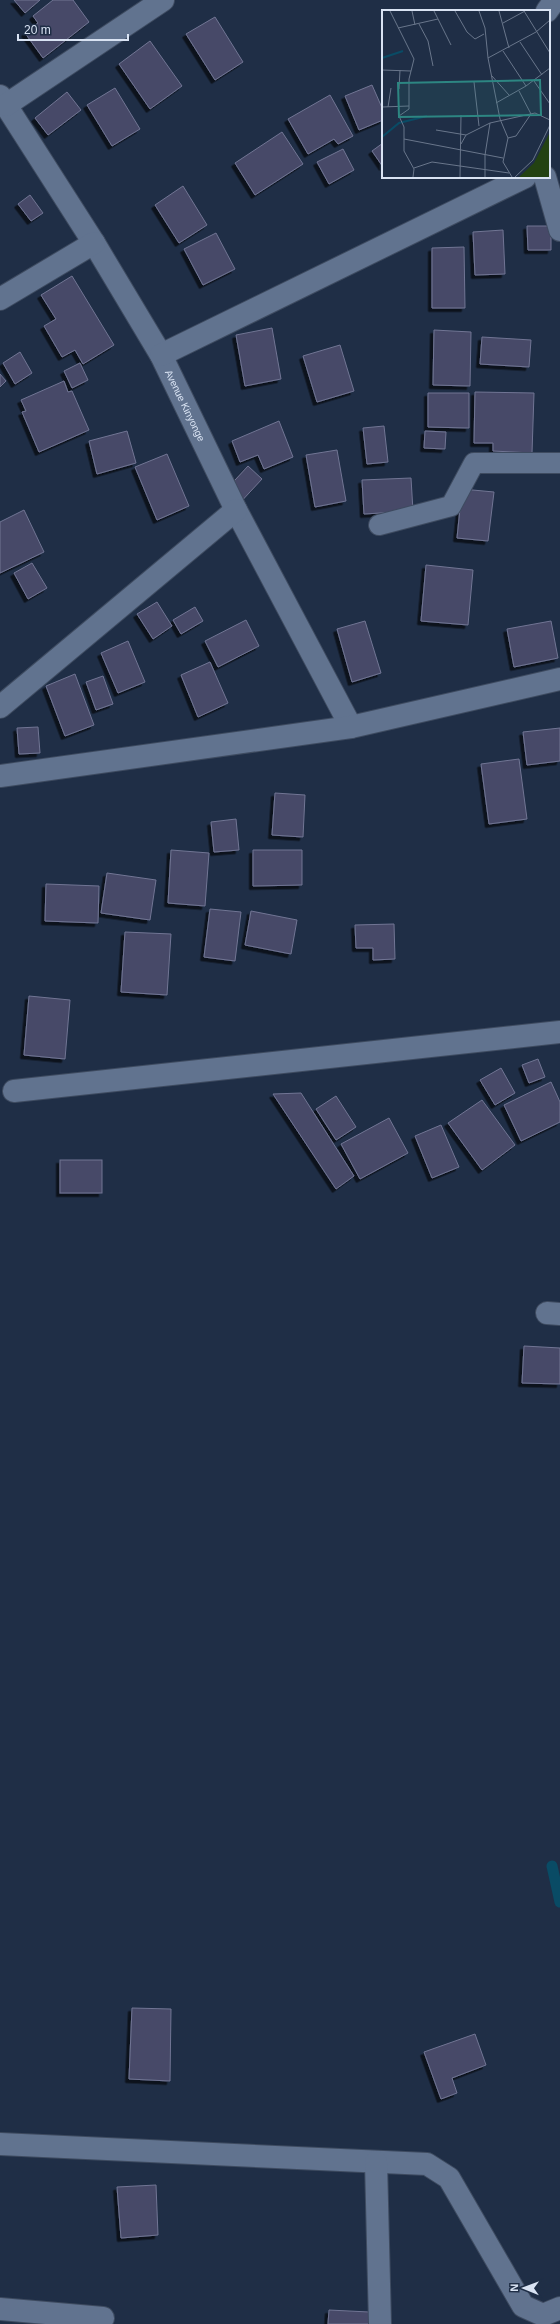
<svg xmlns="http://www.w3.org/2000/svg" width="560" height="2324" font-family="Helvetica,sans-serif">
  <style>
    .lines { fill: none; stroke-linecap: round; stroke-linejoin: round }
    .stream { stroke: #094b65; stroke-width: 11 }
    .building { fill: #474a67; stroke: #717594; filter: url(#shadow) }
    .service-casing { stroke: #3e4b60; stroke-width: 22 }
    .minor-casing { stroke: #3e4b60; stroke-width: 24 }
    .tertiary-casing { stroke: #3e4b60; stroke-width: 24 }
    .service { stroke: #61738f; stroke-width: 20 }
    .minor { stroke: #61738f; stroke-width: 22 }
    .tertiary { stroke: #61738f; stroke-width: 22 }
    .labels { text-anchor: middle; dominant-baseline: central; stroke-width: 3; stroke-linejoin: round; paint-order: stroke }
    .street-label { font-size: 10px; fill: #d9e3f3; stroke: #1f2e46 }
    .inset-river { fill: none; stroke: #094b65; stroke-width: 2 }
    .inset-road { fill: none; stroke: #69768b; stroke-width: 1 }
    .view { fill: #2d8682; fill-opacity: 0.15; stroke: #2d8682; stroke-width: 2 }
    .inset-edge { fill: none; stroke: #d9e3f3; stroke-width: 2 }
  </style>
  <defs>
    <filter id="shadow"><feDropShadow dx="-3.5" dy="3.5" stdDeviation="0" flood-color="#0009"/></filter>
  </defs>
  <rect width="100%" height="100%" fill="#1f2e46"/>
  <g class="lines">
    <polyline class="stream" points="552,1866 560,1902"/>
  </g>
  <g class="building">
    <polygon points="14,0 40,0 25,13"/>
    <polygon points="53,0 73,0 89,22 43,58 25,33 38,23 33,16"/>
    <polygon points="215,17 243,62 215,80 186,34"/>
    <polygon points="150,41 182,86 150,109 119,64"/>
    <polygon points="372,85 383,110 383,120 359,130 345,96"/>
    <polygon points="115,88 140,129 112,146 87,105"/>
    <polygon points="67,92 81,110 48,135 35,118"/>
    <polygon points="330,95 353,136 338,144 334,139 308,154 288,119"/>
    <polygon points="282,132 303,164 255,195 235,163"/>
    <polygon points="383,143 383,167 372,151"/>
    <polygon points="343,149 354,170 329,184 317,162"/>
    <polygon points="183,186 207,225 179,243 155,205"/>
    <polygon points="30,195 43,213 31,221 18,204"/>
    <polygon points="527,226 551,226 551,250 528,250"/>
    <polygon points="503,230 505,274 475,275 473,232"/>
    <polygon points="216,233 235,269 203,285 184,249"/>
    <polygon points="464,247 465,308 432,308 432,248"/>
    <polygon points="72,276 114,345 83,364 75,350 62,357 44,326 56,319 41,295"/>
    <polygon points="272,328 281,379 245,386 236,335"/>
    <polygon points="434,330 471,332 470,386 433,385"/>
    <polygon points="482,337 531,340 529,367 480,364"/>
    <polygon points="340,345 354,391 317,402 303,356"/>
    <polygon points="20,352 32,373 15,384 3,363"/>
    <polygon points="80,363 88,380 72,388 64,371"/>
    <polygon points="0,374 6,381 0,387"/>
    <polygon points="64,381 68,392 72,391 89,430 39,452 22,412 26,411 21,400"/>
    <polygon points="475,392 534,393 532,453 493,451 493,443 474,443"/>
    <polygon points="428,393 469,393 469,428 428,427"/>
    <polygon points="279,421 293,457 264,469 258,455 240,462 232,441"/>
    <polygon points="384,426 388,462 367,464 363,428"/>
    <polygon points="127,431 136,463 97,474 89,441"/>
    <polygon points="425,431 446,432 445,449 424,448"/>
    <polygon points="337,450 346,501 315,507 306,455"/>
    <polygon points="167,454 189,506 157,520 135,467"/>
    <polygon points="248,466 262,479 237,506 223,493"/>
    <polygon points="411,478 413,511 364,514 362,480"/>
    <polygon points="462,489 494,492 488,541 457,538"/>
    <polygon points="24,510 44,552 0,573 0,522"/>
    <polygon points="32,563 47,588 28,599 14,573"/>
    <polygon points="426,565 473,570 468,625 421,621"/>
    <polygon points="157,602 172,626 153,639 137,614"/>
    <polygon points="195,607 203,621 181,634 173,620"/>
    <polygon points="246,620 259,646 218,667 205,641"/>
    <polygon points="365,621 381,673 352,682 337,629"/>
    <polygon points="551,621 558,658 514,667 507,629"/>
    <polygon points="128,641 145,682 118,693 101,653"/>
    <polygon points="210,662 228,703 198,717 181,675"/>
    <polygon points="75,674 94,725 65,736 46,686"/>
    <polygon points="103,676 113,704 96,710 86,682"/>
    <polygon points="38,727 40,753 19,754 17,728"/>
    <polygon points="560,728 560,761 527,765 523,732"/>
    <polygon points="519,759 527,819 489,824 481,764"/>
    <polygon points="275,793 305,795 303,837 272,835"/>
    <polygon points="236,819 239,850 214,852 211,822"/>
    <polygon points="171,850 209,853 205,906 168,903"/>
    <polygon points="253,850 302,850 302,885 253,886"/>
    <polygon points="107,873 156,880 150,920 101,913"/>
    <polygon points="46,884 99,886 98,923 45,921"/>
    <polygon points="210,909 241,912 235,961 204,957"/>
    <polygon points="251,911 297,920 291,954 245,945"/>
    <polygon points="394,924 395,959 373,960 373,948 356,948 355,925"/>
    <polygon points="125,932 171,934 167,995 121,992"/>
    <polygon points="29,996 70,1000 65,1059 24,1055"/>
    <polygon points="538,1059 545,1077 529,1083 522,1065"/>
    <polygon points="501,1068 515,1093 495,1105 480,1080"/>
    <polygon points="551,1082 560,1102 560,1122 521,1141 504,1105"/>
    <polygon points="301,1093 354,1176 336,1189 273,1094"/>
    <polygon points="336,1096 356,1127 336,1140 316,1109"/>
    <polygon points="482,1100 515,1145 482,1170 448,1123"/>
    <polygon points="389,1118 408,1153 360,1179 341,1144"/>
    <polygon points="441,1125 459,1167 432,1178 415,1136"/>
    <rect x="60" y="1160" width="42" height="33"/>
    <polygon points="524,1346 560,1348 560,1384 522,1383"/>
    <polygon points="132,2008 171,2009 170,2081 129,2079"/>
    <polygon points="475,2034 486,2065 452,2078 457,2093 441,2099 424,2052"/>
    <polygon points="156,2185 158,2235 121,2238 117,2187"/>
    <polygon points="329,2310 369,2312 369,2324 328,2324"/>
  </g>
  <g class="lines">
    <g class="service-casing">
      <polyline id="service" points="379,525 451,506 474,463 560,463"/>
    </g>
    <g class="minor-casing">
      <g id="minor">
        <polyline points="547,11 555,0"/>
        <path id="s1" d="M 0,96 L 94,243 L 161,355 L 236,510 L 351,727"/>
        <polyline points="6,105 163,0"/>
        <polyline points="545,177 560,230"/>
        <polyline points="0,299 94,243"/>
        <polyline points="161,355 525,177"/>
        <polyline points="0,707 236,510"/>
        <polyline points="14,1091 560,1032"/>
        <polyline points="547,1313 560,1314"/>
        <polyline points="0,2144 427,2164 449,2178 523,2306 543,2315 560,2308"/>
        <polyline points="376,2162 380,2324"/>
        <polyline points="0,2309 103,2318"/>
      </g>
    </g>
    <g class="tertiary-casing">
      <polyline id="tertiary" points="0,776 351,727 560,679"/>
    </g>
    <use href="#service" class="service"/>
    <use href="#minor" class="minor"/>
    <use href="#tertiary" class="tertiary"/>
  </g>
  <g class="labels">
    <g class="street-label">
      <text stroke="none"><textPath href="#s1" startOffset="361">Avenue Kinyonge</textPath></text>
    </g>
  </g>
  <g transform="translate(382 10)">
    <rect width="168" height="168" fill="#1f2e46"/>
    <path d="M 168,122 L 168,167 L 137,167 L 152,153 Z" fill="#234212"/>
    <path class="inset-river" d="M 0,48 L 21,41M 0,127 L 17,113 L 45,106"/>
    <path class="inset-road" d="M 8,1 L 32,49 L 27,69 L 27,99 L 17,106 L 22,117 L 22,141 L 32,159 L 31,167M 30,1 L 33,15M 52,1 L 69,35M 73,1 L 85,22 L 93,29 L 102,24M 97,1 L 103,18 L 106,48M 117,1 L 127,38M 142,1 L 168,43M 121,13 L 143,1M 37,14 L 46,31 L 51,56M 16,18 L 56,9M 138,32 L 160,65M 121,41 L 144,76M 0,60 L 29,61M 110,66 L 127,85M 152,71 L 168,94M 92,72 L 97,116M 17,79 L 18,60M 114,93 L 144,76 L 168,58M 0,97 L 27,96M 6,97 L 9,78M 54,120 L 84,125M 126,128 L 134,126 L 149,104 L 137,81M 22,129 L 121,148M 79,134 L 84,125 L 108,113M 32,158 L 50,152 L 127,163M 78,167 L 79,105M 103,167 L 103,145 L 108,113 L 153,103 L 168,110M 130,167 L 121,152 L 126,128 L 118,109 L 106,48 L 154,22 L 168,10M 133,167 L 151,150 L 168,115"/>
    <path class="view" d="M 158,70 L 159,105 L 17,107 L 16,73 Z"/>
    <rect width="168" height="168" class="inset-edge"/>
  </g>
  <g transform="translate(524 2288) rotate(271)" stroke="#1f2e46" stroke-width="3" paint-order="stroke">
  <path d="M0-3L7 15L0 10L-7 15Z" fill="#d9e3f3"/>
  <text y="-6" font-size="11" font-weight="bold" text-anchor="middle" fill="#d9e3f3">N</text>
  </g>
  <path d="M18 34v6h110v-6" fill="none" stroke="#d9e3f3" stroke-width="2"/>
  <text x="24" y="34" font-size="12" fill="#d9e3f3" stroke="#1f2e46" stroke-width="3" paint-order="stroke">20 m</text>
</svg>
